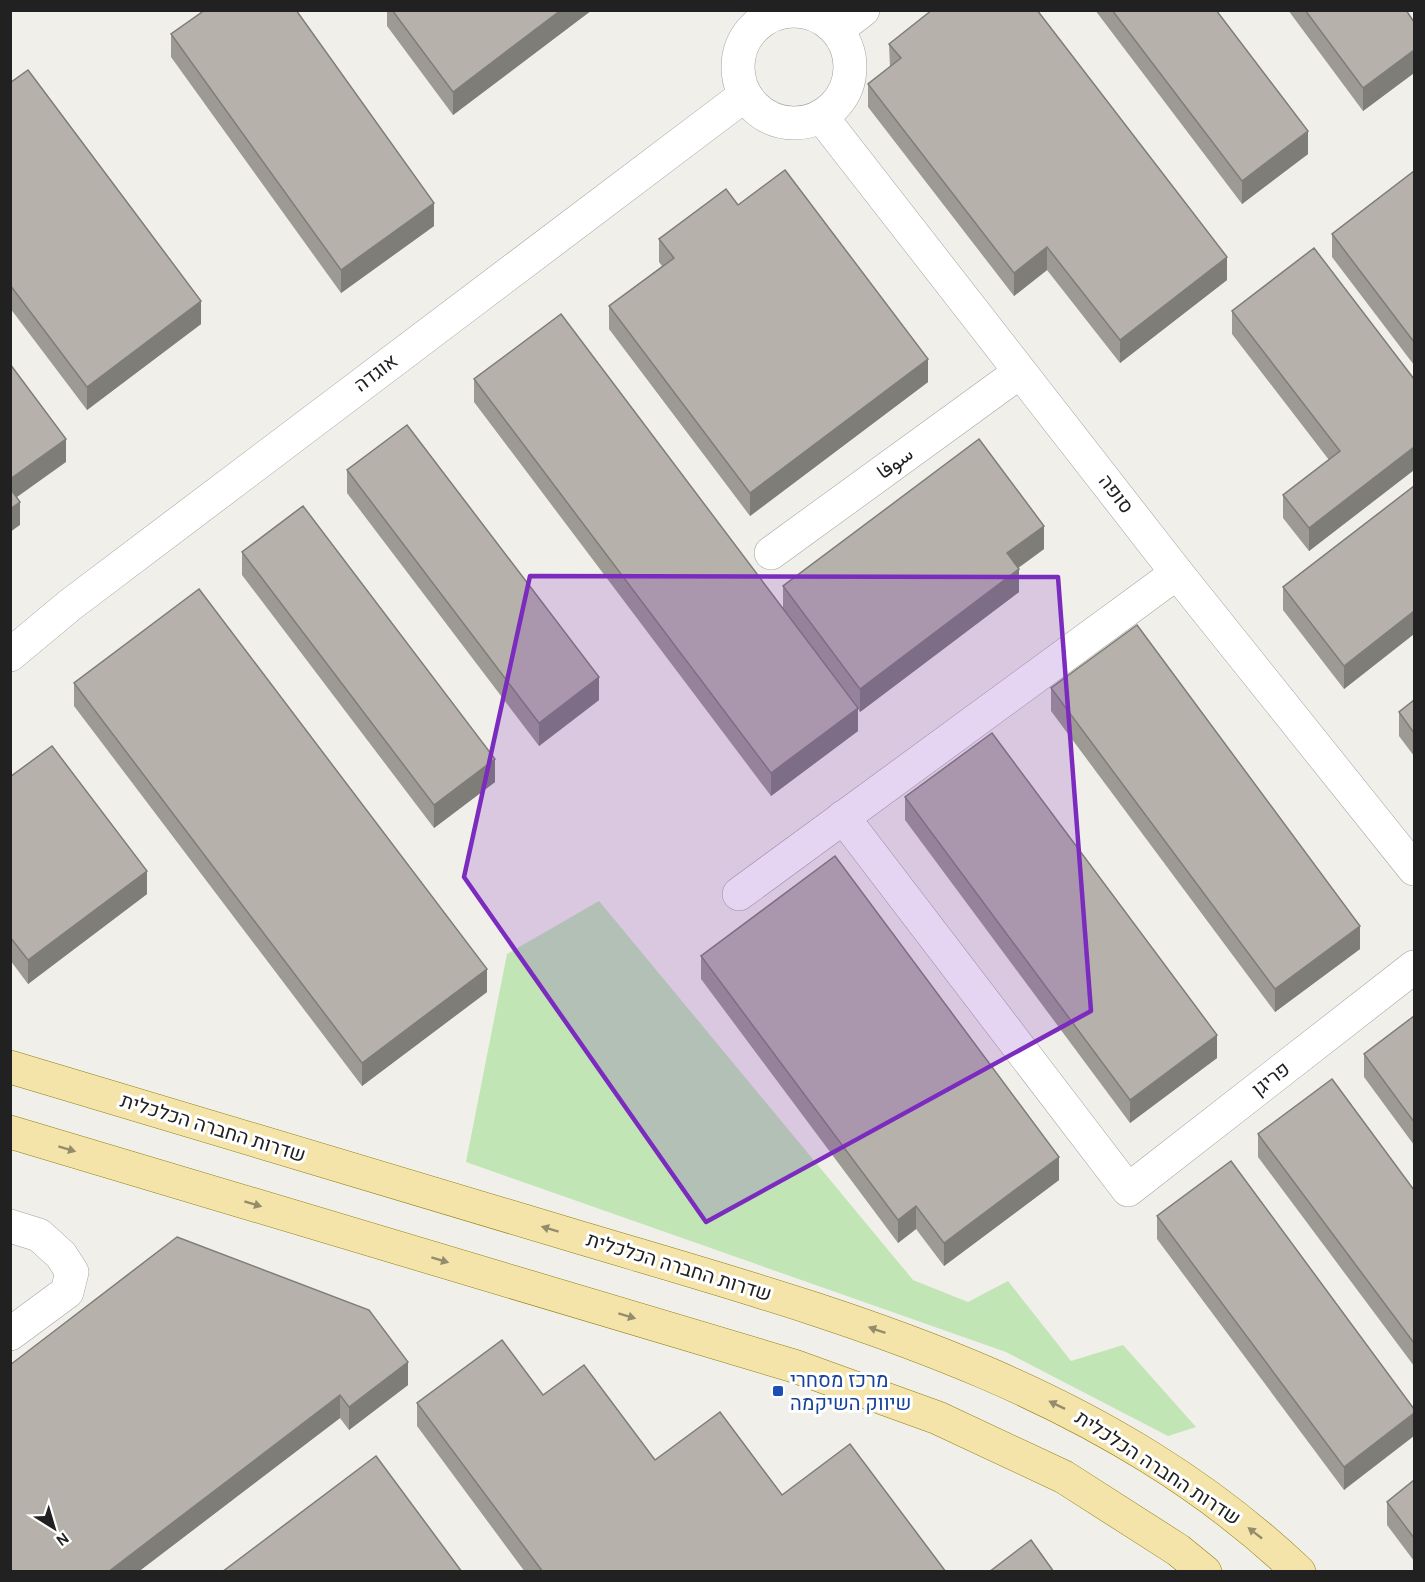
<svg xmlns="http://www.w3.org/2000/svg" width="1425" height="1582" font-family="Karla,Vazirmatn,Heebo,sans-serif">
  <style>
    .grass { fill: #c1e5b4 }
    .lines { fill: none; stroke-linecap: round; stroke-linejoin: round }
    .minor-casing { stroke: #a2a2a2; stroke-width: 34 }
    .major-casing { stroke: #90810e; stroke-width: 34 }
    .minor { stroke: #fff; stroke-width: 33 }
    .major { stroke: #f4e4aa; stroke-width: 33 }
    .wall { fill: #9d9993 }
    .shaded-wall { fill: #7f7d78 }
    .building { fill: #b6b2ab; stroke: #7f7d78; stroke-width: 1.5 }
    .oneway { fill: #958c6c }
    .marked { fill: #7b2cbf; fill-opacity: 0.2; stroke: #7b2cbf; stroke-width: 4.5; stroke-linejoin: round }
    .transit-dot { fill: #1a4fb4; stroke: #fff; stroke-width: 2 }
    .labels { text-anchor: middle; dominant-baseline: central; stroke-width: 6; stroke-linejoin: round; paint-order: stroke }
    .street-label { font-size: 20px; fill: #212121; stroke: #fff }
    .transit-label { font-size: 20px; fill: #164399; stroke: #fff; text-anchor: start }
  </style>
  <rect width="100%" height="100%" fill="#f0efe9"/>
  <polygon class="grass" points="599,901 913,1280 968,1302 1008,1281 1071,1361 1123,1345 1196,1427 1168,1436 1006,1352 466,1162 507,954"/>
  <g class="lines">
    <g class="minor-casing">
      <g id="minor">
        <circle cx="794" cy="67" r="56"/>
        <polyline points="837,30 863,10"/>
        <polyline points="821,116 1177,573 1414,869"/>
        <polyline points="771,553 1020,372"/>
        <polyline points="10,655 70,605 745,95"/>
        <polyline points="843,817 1128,1190 1414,967"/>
        <polyline points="739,894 1177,573"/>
        <polyline points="10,1226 39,1235 61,1255 72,1272 67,1292 10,1334"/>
      </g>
    </g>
    <g class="major-casing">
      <g id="major">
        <path d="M 10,1067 C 196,1123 382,1179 568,1234 C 828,1312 1096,1379 1299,1572"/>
        <polyline points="10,1132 794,1366 938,1418 1064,1477 1178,1550 1205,1572"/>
      </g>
    </g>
    <use href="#minor" class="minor"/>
    <use href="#major" class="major"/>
  </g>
  <g class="wall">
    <polygon points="387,10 592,10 453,115 387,26"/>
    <polygon points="1095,10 1216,10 1308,154 1242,204"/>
    <polygon points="1288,10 1406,10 1414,22 1414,73 1363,111"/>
    <polygon points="171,34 434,226 341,293 171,57"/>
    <polygon points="889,44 1227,280 1120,363 1047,270 1014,296 868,107 868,84 890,67"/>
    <polygon points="10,83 201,324 87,410 10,308"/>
    <polygon points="1414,171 1414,365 1332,257 1332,234"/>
    <polygon points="738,205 928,382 750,516 609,329 609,306 662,266 659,262 659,239"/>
    <polygon points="1232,311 1414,379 1414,470 1309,551 1283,518 1283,495 1329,460 1232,334"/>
    <polygon points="474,379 783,608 783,586 1044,549 1018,568 1019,592 860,712 858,709 858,731 771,796 474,402"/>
    <polygon points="347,470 599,700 539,746 347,493"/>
    <polygon points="1414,486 1414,634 1344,689 1283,610 1283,587"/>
    <polygon points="242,552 495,782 434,828 242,575"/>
    <polygon points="74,683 487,992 362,1086 74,706"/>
    <polygon points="1051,688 1360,949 1275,1012 1051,711"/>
    <polygon points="1414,700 1414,756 1399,736 1399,712"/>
    <polygon points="10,777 147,894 28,984 10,960"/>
    <polygon points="905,797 1217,1058 1130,1123 905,820"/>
    <polygon points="701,956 1059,1180 944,1266 916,1229 898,1243 701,979"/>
    <polygon points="1414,1016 1414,1145 1364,1077 1364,1054"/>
    <polygon points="1258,1134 1414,1190 1414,1366 1258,1157"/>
    <polygon points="1157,1216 1414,1409 1344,1490 1157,1239"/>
    <polygon points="10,1365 408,1385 349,1430 340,1418 138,1572 10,1572"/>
    <polygon points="543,1395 655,1460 782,1495 946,1572 525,1572 417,1426 417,1403"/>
    <polygon points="1414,1480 1414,1561 1387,1525 1387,1502"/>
  </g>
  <g class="shaded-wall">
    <polygon points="561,10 592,10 453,115 453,92"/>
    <polygon points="1414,50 1414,73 1363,111 1363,88"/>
    <polygon points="1308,131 1308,154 1242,204 1242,181"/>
    <polygon points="434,203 434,226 341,293 341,270"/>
    <polygon points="1047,247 1047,270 1014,296 1014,273"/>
    <polygon points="1227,257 1227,280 1120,363 1120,340"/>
    <polygon points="201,301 201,324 87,410 87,387"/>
    <polygon points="928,359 928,382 750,516 750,493"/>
    <polygon points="66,439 66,462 10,502 10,479"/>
    <polygon points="1414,447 1414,470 1309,551 1309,528"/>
    <polygon points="20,502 20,525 10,532 10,509"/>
    <polygon points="1044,526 1044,549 1007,576 1007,553"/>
    <polygon points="1019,569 1019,592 860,712 860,689"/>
    <polygon points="1414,611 1414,634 1344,689 1344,666"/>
    <polygon points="599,677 599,700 539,746 539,723"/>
    <polygon points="858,708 858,731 771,796 771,773"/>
    <polygon points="495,759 495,782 434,828 434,805"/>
    <polygon points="147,871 147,894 28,984 28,960"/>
    <polygon points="1360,926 1360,949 1275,1012 1275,989"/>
    <polygon points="487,969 487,992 362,1086 362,1063"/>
    <polygon points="1217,1035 1217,1058 1130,1123 1130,1100"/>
    <polygon points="1059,1157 1059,1180 944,1266 944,1243"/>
    <polygon points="916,1206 916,1229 898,1243 898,1220"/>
    <polygon points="408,1362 408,1385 349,1430 349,1407"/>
    <polygon points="340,1395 340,1418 138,1572 108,1572"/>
    <polygon points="1414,1413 1414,1436 1344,1490 1344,1467"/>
  </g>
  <g class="building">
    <polygon points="205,10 296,10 434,203 341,270 171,34"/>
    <polygon points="392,10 561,10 453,92"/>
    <polygon points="932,10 1037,10 1227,257 1120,340 1047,247 1014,273 868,84 901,58 889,44"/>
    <polygon points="1112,10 1216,10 1308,131 1242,181"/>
    <polygon points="1305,10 1406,10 1414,22 1414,50 1363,88"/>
    <polygon points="28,70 201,301 87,387 10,285 10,83"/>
    <polygon points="785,170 928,359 750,493 609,306 674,258 659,239 726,189 738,205"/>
    <polygon points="1414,171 1414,342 1332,234"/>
    <polygon points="1314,248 1414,379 1414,447 1309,528 1283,495 1340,451 1232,311"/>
    <polygon points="561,314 858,708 771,773 474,379"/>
    <polygon points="10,364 66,439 10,479"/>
    <polygon points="407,425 599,677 539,723 347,470"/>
    <polygon points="979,439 1044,526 1007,553 1019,569 860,689 783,586"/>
    <polygon points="1414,486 1414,611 1344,666 1283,587"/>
    <polygon points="10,488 20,502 10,509"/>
    <polygon points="303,506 495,759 434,805 242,552"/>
    <polygon points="199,589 487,969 362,1063 74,683"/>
    <polygon points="1137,625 1360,926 1275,989 1051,688"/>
    <polygon points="1414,700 1414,733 1399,712"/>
    <polygon points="992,733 1217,1035 1130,1100 905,797"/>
    <polygon points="52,746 147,871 28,960 10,937 10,777"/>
    <polygon points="835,856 1059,1157 944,1243 916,1206 898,1220 701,956"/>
    <polygon points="1414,1016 1414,1122 1364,1054"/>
    <polygon points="1332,1079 1414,1190 1414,1343 1258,1134"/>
    <polygon points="1231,1161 1414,1409 1414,1413 1344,1467 1157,1216"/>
    <polygon points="177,1237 369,1310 408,1362 349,1407 340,1395 108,1572 10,1572 10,1365"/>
    <polygon points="502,1340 543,1395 584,1365 655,1460 720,1412 782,1495 850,1444 946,1572 543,1572 417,1403"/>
    <polygon points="376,1456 462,1572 222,1572"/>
    <polygon points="1414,1480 1414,1538 1387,1502"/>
    <polygon points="1031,1540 1054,1572 989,1572"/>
  </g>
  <defs><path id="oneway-solid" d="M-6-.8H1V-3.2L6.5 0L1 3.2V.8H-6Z" transform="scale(1.5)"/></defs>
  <g class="oneway">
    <use href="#oneway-solid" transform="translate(67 1149) rotate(17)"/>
    <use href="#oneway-solid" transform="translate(253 1204) rotate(17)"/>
    <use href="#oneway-solid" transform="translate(550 1229) rotate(-163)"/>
    <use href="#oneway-solid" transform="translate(440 1260) rotate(17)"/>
    <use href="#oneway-solid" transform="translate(627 1316) rotate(17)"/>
    <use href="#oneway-solid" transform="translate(877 1330) rotate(-161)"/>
    <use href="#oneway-solid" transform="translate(1057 1405) rotate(-154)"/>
    <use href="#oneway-solid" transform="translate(1255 1533) rotate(-142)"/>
  </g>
  <path class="marked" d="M 530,576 L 1058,577 L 1091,1011 L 706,1222 L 464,877 Z"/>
  <rect class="transit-dot" x="772" y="1385" width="12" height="12" rx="3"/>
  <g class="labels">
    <g class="street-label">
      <text transform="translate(376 373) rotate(-37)">אוגדה</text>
      <text transform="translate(895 463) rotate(-36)">سوفا</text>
      <text transform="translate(1116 494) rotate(52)">סופה</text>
      <text transform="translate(1271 1079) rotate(-38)">פריגן</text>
      <text transform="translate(213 1128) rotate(17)">שדרות החברה הכלכלית</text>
      <text transform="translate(679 1267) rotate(17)">שדרות החברה הכלכלית</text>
      <text transform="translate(1158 1468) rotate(33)">שדרות החברה הכלכלית</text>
    </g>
    <g class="transit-label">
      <text x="790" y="1380">מרכז מסחרי<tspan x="790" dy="23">שיווק השיקמה</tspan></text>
    </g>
  </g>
  <rect width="1425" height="1582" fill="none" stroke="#212121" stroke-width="24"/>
  <g transform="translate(54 1528) rotate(143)" stroke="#ffffff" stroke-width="4.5" paint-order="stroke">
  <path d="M0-4.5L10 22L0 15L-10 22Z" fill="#212121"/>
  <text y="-9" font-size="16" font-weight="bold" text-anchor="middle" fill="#212121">N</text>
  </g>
</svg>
